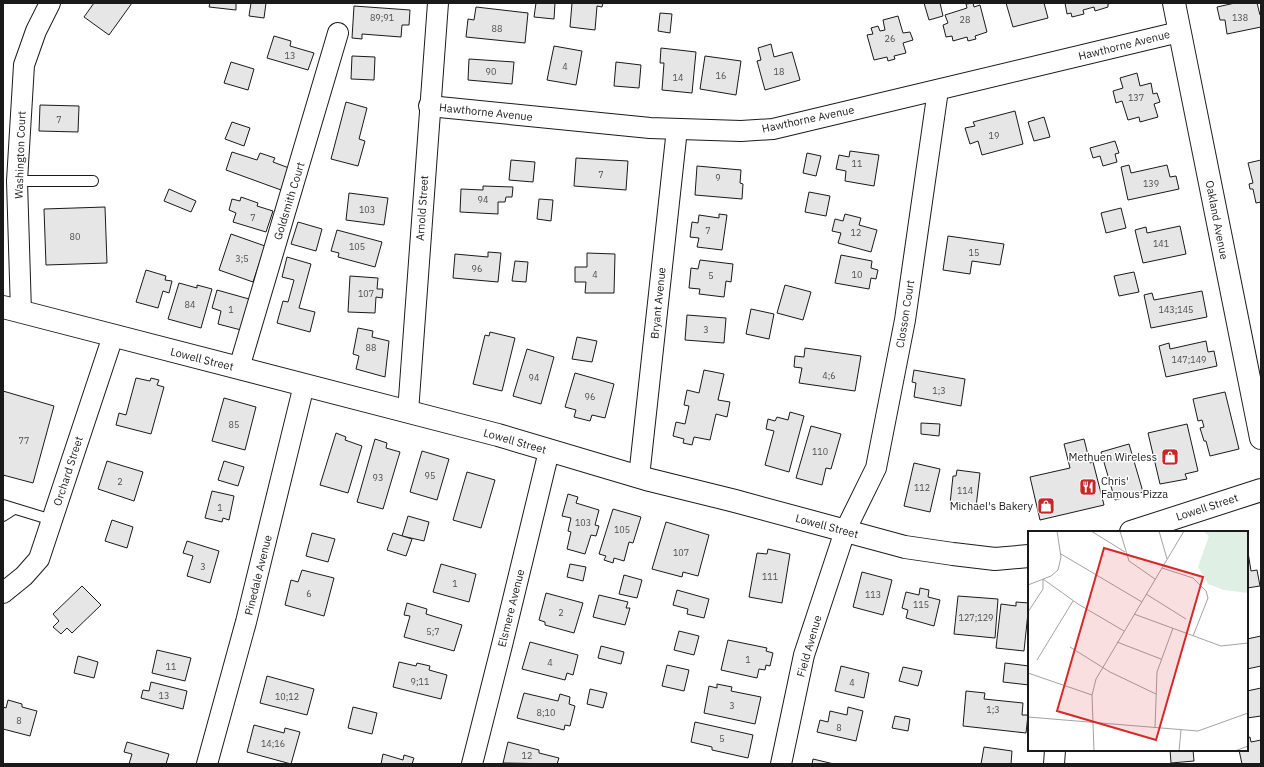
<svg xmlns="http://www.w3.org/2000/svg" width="1264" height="767" font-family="'IBM Plex Sans',sans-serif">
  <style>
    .building { fill: #e6e6e6; stroke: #1a1a1a }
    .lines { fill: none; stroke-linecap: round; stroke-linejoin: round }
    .service-casing { stroke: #1a1a1a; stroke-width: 12 }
    .minor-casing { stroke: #1a1a1a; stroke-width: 22 }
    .tertiary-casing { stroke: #1a1a1a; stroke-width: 24 }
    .primary-casing { stroke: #1a1a1a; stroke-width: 24 }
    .service { stroke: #fff; stroke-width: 10 }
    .minor { stroke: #fff; stroke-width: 20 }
    .tertiary { stroke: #fff; stroke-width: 22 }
    .primary { stroke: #fff; stroke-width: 22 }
    .labels { text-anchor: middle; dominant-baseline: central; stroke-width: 3; stroke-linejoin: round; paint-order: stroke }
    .number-label { font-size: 9px; fill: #4d4d4d }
    .street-label { font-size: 11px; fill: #1a1a1a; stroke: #fff }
    .poi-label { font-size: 11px; fill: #1a1a1a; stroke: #fff; text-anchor: end }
    .inset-road { fill: none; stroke: #a3a3a3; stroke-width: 1 }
    .view { fill: #d62828; fill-opacity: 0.15; stroke: #d62828; stroke-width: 2 }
    .inset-edge { fill: none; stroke: #1a1a1a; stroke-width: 2 }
  </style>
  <rect width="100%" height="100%" fill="#fff"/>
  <g class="building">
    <polygon points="94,3 132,3 109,35 84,17"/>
    <polygon points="210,3 236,3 236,10 209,7"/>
    <polygon points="251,3 266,3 264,18 249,16"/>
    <polygon points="536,3 555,3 554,19 534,17"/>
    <polygon points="572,3 603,3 602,7 597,6 595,30 570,27"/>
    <polygon points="924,3 940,3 943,16 929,20"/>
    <polygon points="973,3 974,7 980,5 987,32 975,36 976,39 968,41 967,37 953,41 952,36 946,37 943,25 948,23 945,15 967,8 966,4"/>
    <polygon points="1006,3 1044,3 1048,18 1013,27"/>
    <polygon points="1065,3 1112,3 1108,4 1108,7 1095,11 1094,7 1083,10 1084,14 1072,17 1071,13 1067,14"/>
    <polygon points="1235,3 1257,3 1260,15 1261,14 1261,27 1227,34 1225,20 1220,20 1217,7"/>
    <polygon points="354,6 410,10 409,25 402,25 401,37 362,34 362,39 352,38"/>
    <polygon points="476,7 528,13 525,43 466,37 468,19 474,20"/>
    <polygon points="660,13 672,14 670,33 658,31"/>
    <polygon points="898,16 903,33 910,32 913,40 903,43 906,53 894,56 895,59 888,61 887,57 874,60 867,35 873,34 871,28 878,26 880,31 885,30 883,20"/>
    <polygon points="274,36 291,41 290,46 314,53 308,70 267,58"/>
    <polygon points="771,44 774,57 792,52 800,80 765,90 757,61 761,60 758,48"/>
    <polygon points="554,46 582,51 576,85 547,80"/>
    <polygon points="661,48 696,52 692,93 662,90 664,63 660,63"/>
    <polygon points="352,56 375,57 374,80 351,79"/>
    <polygon points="705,56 741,61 736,95 700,89"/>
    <polygon points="469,59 514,62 512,84 468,80"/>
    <polygon points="231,62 254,69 248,90 224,83"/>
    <polygon points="616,62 641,65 639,88 614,86"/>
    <polygon points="1137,73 1140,86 1151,83 1153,94 1157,93 1160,102 1154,104 1158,117 1140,122 1139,117 1128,120 1122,101 1116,103 1113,91 1123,88 1120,78"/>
    <polygon points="346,102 367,108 359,139 365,141 358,166 331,159"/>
    <polygon points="40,105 79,106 78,132 39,131"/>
    <polygon points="1015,111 1023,144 982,155 978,141 970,144 965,128 975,126 973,122"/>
    <polygon points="1044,117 1050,137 1034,141 1028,122"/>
    <polygon points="232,122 250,128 244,146 225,139"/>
    <polygon points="1115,141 1119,153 1115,154 1117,162 1103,166 1100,156 1093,158 1090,148"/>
    <polygon points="850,151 879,155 874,186 845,181 846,171 836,169 839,155 849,157"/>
    <polygon points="232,152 257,160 260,153 275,158 273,162 289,168 281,190 226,170"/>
    <polygon points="807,153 821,156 816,176 803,173"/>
    <polygon points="576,158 628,161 626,190 574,186"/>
    <polygon points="511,160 535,162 533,182 509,180"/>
    <polygon points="1261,160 1261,202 1256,203 1253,189 1250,189 1249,184 1253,183 1248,163"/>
    <polygon points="1129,165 1131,173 1167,165 1170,177 1176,176 1179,189 1128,200 1121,167"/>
    <polygon points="697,166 741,170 740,183 743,184 742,199 695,195"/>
    <polygon points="483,186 513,187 512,197 506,197 505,202 498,202 498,214 460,212 461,189 483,190"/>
    <polygon points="169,189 196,201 191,212 164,201"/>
    <polygon points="809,192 830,196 826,216 805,212"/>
    <polygon points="349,193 388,198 384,225 346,220"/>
    <polygon points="241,197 258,203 257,206 273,211 266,232 233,222 236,213 229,210 232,199 240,201"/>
    <polygon points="539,199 553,200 551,221 537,219"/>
    <polygon points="105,207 107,263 46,265 44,209"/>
    <polygon points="1121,208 1126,228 1106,233 1101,213"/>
    <polygon points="719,214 727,215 722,250 697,247 699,238 690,237 692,222 698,223 699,215 719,218"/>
    <polygon points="845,214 861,218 859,225 877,230 871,252 838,243 841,233 832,231 835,219 843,221"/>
    <polygon points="298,222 322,229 316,251 291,244"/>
    <polygon points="1180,226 1186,254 1143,263 1135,230 1146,227 1147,233"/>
    <polygon points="337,230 382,242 375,267 338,257 339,253 331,251"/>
    <polygon points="231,234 265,246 253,282 219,270"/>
    <polygon points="948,236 1004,244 1000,265 972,261 970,274 943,270"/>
    <polygon points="488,252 501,253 498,282 453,278 455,254 488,257"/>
    <polygon points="587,253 615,254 614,293 585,293 586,282 575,282 575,267 587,267"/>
    <polygon points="841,255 872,261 871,268 878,270 876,279 871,278 869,289 835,283"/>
    <polygon points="287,257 311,264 299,308 315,312 310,332 277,323 283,301 288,302 294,280 282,277"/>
    <polygon points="700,260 733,264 731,282 726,281 724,297 699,294 700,289 689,288 691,268 698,269"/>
    <polygon points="515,261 528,262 526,282 512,281"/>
    <polygon points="146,270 166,276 165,280 172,281 169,293 163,291 158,308 136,302"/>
    <polygon points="1134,272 1139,292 1119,296 1114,276"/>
    <polygon points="350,276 378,278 377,289 383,289 382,298 376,297 375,313 348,312"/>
    <polygon points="179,283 197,288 197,285 212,289 201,328 168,319"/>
    <polygon points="785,285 811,292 803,320 777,313"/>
    <polygon points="217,290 249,299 241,330 218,324 221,311 212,308"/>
    <polygon points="1202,291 1207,317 1151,328 1144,295 1152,293 1154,300"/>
    <polygon points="751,309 774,314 769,339 746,334"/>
    <polygon points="687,315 726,318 724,343 685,340"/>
    <polygon points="358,328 373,331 372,337 389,341 385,377 356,369 359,356 353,354"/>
    <polygon points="490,332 515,338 502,391 473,384 485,335 489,336"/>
    <polygon points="577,337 597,341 592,362 572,359"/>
    <polygon points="1206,341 1208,352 1214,351 1217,366 1166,377 1159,346 1169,343 1170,349"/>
    <polygon points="805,348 861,356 855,391 799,383 802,368 794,367 795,356 804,357"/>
    <polygon points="527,349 554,357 541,404 513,396"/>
    <polygon points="704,370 724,374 718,400 730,402 727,417 716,414 710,440 694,437 692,445 683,443 684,439 673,436 676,422 685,424 689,406 684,405 687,390 699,393"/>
    <polygon points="914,370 965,379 961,406 914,397 916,383 912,382"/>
    <polygon points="575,373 614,384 605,418 592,415 590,421 574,417 576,410 565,407"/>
    <polygon points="136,378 150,381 151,378 159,380 157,385 164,387 151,434 116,425 119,413 126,415"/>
    <polygon points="3,391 54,406 33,483 3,475"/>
    <polygon points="1225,392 1239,449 1210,456 1206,441 1204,441 1200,428 1204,427 1202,420 1198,421 1193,399"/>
    <polygon points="224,398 256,407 245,450 212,441"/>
    <polygon points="790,412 804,416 789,472 765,465 774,431 766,429 768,419 775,421 777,417 788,420"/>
    <polygon points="921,423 940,424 939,436 921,434"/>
    <polygon points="1187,424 1198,471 1185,474 1187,479 1160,484 1148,433"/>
    <polygon points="811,426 841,434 831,469 826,468 822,485 796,478"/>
    <polygon points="336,433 346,437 345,440 362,446 348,493 320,485"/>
    <polygon points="375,439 387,443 386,448 400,452 383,509 357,502"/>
    <polygon points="1084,439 1090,463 1093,462 1104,505 1040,520 1030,477 1070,468 1064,444"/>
    <polygon points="1129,444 1143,492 1115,500 1101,452"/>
    <polygon points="422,451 449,459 437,500 410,492"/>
    <polygon points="107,461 143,472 134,501 98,489"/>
    <polygon points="224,461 244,467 238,486 218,480"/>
    <polygon points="914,463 940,469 930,512 904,506"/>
    <polygon points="957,470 980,473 976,507 950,504 953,476 956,476"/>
    <polygon points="467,472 495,480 481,528 453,520"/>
    <polygon points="212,491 234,496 229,520 223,518 222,522 205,518"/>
    <polygon points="568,494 578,497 576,503 599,510 595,525 599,526 596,536 591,535 585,554 567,549 571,532 568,531 571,518 562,516"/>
    <polygon points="613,509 641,517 633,543 629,542 624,561 614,558 613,563 604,560 606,556 599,554"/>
    <polygon points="408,516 429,522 424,541 402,536"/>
    <polygon points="112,520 133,527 127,548 105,541"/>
    <polygon points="666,522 709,535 698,576 683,572 682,577 652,569"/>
    <polygon points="312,533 335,539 328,562 306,556"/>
    <polygon points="393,533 412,539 406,556 387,550"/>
    <polygon points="187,541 219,551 210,583 187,576 193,556 183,553"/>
    <polygon points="1247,546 1251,571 1257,570 1260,586 1247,588"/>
    <polygon points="768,549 790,554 782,603 749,597 757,553 767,554"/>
    <polygon points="441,564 476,574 469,602 433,592"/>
    <polygon points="570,564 586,567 583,581 567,577"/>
    <polygon points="302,570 334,578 324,616 285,605 291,580 298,582"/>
    <polygon points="862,572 892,580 883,615 853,607"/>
    <polygon points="624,575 642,580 637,598 619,594"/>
    <polygon points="82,586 101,605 72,633 67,628 61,634 53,627 59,621 53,614"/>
    <polygon points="920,588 929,590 928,597 940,600 934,626 906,618 908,610 902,608 906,592 919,595"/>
    <polygon points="677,590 709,599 704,618 687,614 688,609 673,605"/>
    <polygon points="546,593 583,603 574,633 545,625 545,622 539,620"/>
    <polygon points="599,595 628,602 626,608 630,608 625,625 593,617"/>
    <polygon points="958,596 998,599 995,638 954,634"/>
    <polygon points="1016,602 1029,603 1024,651 996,648 1001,604 1016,606"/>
    <polygon points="407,603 427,609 426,614 462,625 454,651 404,637 410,616 404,615"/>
    <polygon points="679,631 699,636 694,655 674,650"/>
    <polygon points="1261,636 1261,666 1247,669 1247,639"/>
    <polygon points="728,640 767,648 766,651 773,653 770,666 766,665 765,670 759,669 757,678 721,670"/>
    <polygon points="530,642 578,655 573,675 567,673 565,680 522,669"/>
    <polygon points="601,646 624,652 621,664 598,658"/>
    <polygon points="157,650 191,658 185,681 152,673"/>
    <polygon points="78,656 98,662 94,678 74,673"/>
    <polygon points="399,662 416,666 417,663 430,666 429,670 447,675 441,699 393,687"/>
    <polygon points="1005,663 1029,666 1029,685 1003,682"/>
    <polygon points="667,665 689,670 684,691 662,686"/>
    <polygon points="841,666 869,673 864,698 835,691"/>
    <polygon points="903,667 922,671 918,686 899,681"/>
    <polygon points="267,676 314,689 307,715 260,703"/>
    <polygon points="151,682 187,691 183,709 141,698 143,690 149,691"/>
    <polygon points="717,684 732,687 731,691 761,697 755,724 704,713 709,686 717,688"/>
    <polygon points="1261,688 1261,716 1247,718 1247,691"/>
    <polygon points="590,689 607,693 603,708 587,704"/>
    <polygon points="966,691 985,693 984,699 1023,703 1022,715 1028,715 1026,733 963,726"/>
    <polygon points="524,693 558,701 560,694 570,697 569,704 575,706 570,726 565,725 564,730 517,718"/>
    <polygon points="8,700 22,704 22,707 37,711 30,736 3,729 3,707 6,708"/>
    <polygon points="353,707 377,713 372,734 348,728"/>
    <polygon points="848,707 863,711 856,741 817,732 820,720 828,722 830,711 847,715"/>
    <polygon points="895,716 910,719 908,731 892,728"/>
    <polygon points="695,722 753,735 748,758 712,750 712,747 691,742"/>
    <polygon points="254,725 284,733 285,728 300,732 291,764 247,752"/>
    <polygon points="1250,737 1251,742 1261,740 1261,764 1242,764 1239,750 1247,750 1247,738"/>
    <polygon points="127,742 169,754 166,764 129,764 132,754 124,752"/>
    <polygon points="508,742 539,750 539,753 559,758 557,764 503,763"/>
    <polygon points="984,747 1012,751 1011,764 981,764"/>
    <polygon points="1170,750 1193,750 1194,761 1171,763"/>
    <polygon points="383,754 403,760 404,755 414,758 412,764 381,764"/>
    <polygon points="813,759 834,764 812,764"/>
  </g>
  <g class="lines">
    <g class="service-casing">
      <g id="service">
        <polyline points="17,181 93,181"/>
        <polyline points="3,505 52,520"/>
        <polyline points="3,516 14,509"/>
      </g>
    </g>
    <g class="minor-casing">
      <g id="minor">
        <polyline points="429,106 650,128 741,131 773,129 1179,32"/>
        <polyline points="21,312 17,181 24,65 36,31 50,3"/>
        <polyline points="239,368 338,33"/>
        <polyline points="408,412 438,3"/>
        <polyline points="639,477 677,129"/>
        <polyline points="3,593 24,576 39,559 113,336"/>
        <polyline points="207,764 246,622 304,385"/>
        <polyline points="472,764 502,645 549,451"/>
        <polyline points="781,764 804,655 845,531 876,468 905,320 938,90"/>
        <polyline points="1054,764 1055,750"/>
      </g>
    </g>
    <g class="tertiary-casing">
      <polyline id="tertiary" points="1174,3 1261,438"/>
    </g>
    <g class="primary-casing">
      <g id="primary">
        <polyline points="3,307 498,435 646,479 735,501 905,547 953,554 995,559 1029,556"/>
        <polyline points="1131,532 1261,490"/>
      </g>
    </g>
    <use href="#service" class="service"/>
    <use href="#minor" class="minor"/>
    <use href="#tertiary" class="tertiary"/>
    <use href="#primary" class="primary"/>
  </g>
  <defs>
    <g id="shop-square" transform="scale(0.9)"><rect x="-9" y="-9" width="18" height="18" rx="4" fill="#c62828" stroke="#fff"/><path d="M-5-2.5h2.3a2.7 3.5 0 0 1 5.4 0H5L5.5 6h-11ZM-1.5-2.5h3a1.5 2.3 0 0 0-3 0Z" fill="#fff"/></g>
    <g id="restaurant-square" transform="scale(0.9)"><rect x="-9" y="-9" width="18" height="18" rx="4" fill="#c62828" stroke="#fff"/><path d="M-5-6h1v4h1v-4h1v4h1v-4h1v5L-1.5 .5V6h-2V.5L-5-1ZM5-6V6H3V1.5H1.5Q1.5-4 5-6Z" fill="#fff"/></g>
  </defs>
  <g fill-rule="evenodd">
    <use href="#shop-square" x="1170" y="457"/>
    <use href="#restaurant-square" x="1088" y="487"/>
    <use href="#shop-square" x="1046" y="506"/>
  </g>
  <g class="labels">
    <g class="number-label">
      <text x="382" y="17">89;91</text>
      <text x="1240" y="17">138</text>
      <text x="965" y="19">28</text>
      <text x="497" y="28">88</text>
      <text x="890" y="38">26</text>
      <text x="290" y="55">13</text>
      <text x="565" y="66">4</text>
      <text x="491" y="71">90</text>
      <text x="779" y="71">18</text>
      <text x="721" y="75">16</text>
      <text x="678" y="77">14</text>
      <text x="1136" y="97">137</text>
      <text x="59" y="119">7</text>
      <text x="994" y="135">19</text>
      <text x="857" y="163">11</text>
      <text x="601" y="174">7</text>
      <text x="718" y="177">9</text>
      <text x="1151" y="183">139</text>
      <text x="483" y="199">94</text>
      <text x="367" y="209">103</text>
      <text x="253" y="217">7</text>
      <text x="708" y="230">7</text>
      <text x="856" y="232">12</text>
      <text x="75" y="236">80</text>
      <text x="1161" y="243">141</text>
      <text x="357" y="246">105</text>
      <text x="974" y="252">15</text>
      <text x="242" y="258">3;5</text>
      <text x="477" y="268">96</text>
      <text x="595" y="274">4</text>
      <text x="857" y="274">10</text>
      <text x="711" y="275">5</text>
      <text x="366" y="293">107</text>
      <text x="190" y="304">84</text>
      <text x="231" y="309">1</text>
      <text x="1176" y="309">143;145</text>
      <text x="706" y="329">3</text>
      <text x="371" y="347">88</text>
      <text x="1189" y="359">147;149</text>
      <text x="829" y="375">4;6</text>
      <text x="534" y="377">94</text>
      <text x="939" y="390">1;3</text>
      <text x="590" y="396">96</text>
      <text x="234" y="424">85</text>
      <text x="24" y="440">77</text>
      <text x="820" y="451">110</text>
      <text x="430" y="475">95</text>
      <text x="378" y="477">93</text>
      <text x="120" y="481">2</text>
      <text x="922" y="487">112</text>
      <text x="965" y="490">114</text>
      <text x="220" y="507">1</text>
      <text x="583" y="522">103</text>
      <text x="622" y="529">105</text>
      <text x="681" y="552">107</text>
      <text x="203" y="566">3</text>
      <text x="770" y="576">111</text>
      <text x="455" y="583">1</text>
      <text x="309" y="593">6</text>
      <text x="873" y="594">113</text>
      <text x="921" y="604">115</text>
      <text x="561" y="612">2</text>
      <text x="976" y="617">127;129</text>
      <text x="433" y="631">5;7</text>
      <text x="748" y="659">1</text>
      <text x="550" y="662">4</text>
      <text x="171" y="666">11</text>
      <text x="420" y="681">9;11</text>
      <text x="852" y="682">4</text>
      <text x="164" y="695">13</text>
      <text x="287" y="696">10;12</text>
      <text x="732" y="705">3</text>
      <text x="993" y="709">1;3</text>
      <text x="546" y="712">8;10</text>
      <text x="19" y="720">8</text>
      <text x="839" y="727">8</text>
      <text x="722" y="738">5</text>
      <text x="273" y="743">14;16</text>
      <text x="527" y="755">12</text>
    </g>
    <g class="street-label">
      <text transform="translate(1124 45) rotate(-14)">Hawthorne Avenue</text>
      <text transform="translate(486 112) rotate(6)">Hawthorne Avenue</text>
      <text transform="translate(808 119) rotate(-12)">Hawthorne Avenue</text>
      <text transform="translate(20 155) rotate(-88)">Washington Court</text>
      <text transform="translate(289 201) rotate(-73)">Goldsmith Court</text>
      <text transform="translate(422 208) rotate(-86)">Arnold Street</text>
      <text transform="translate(1217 220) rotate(79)">Oakland Avenue</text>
      <text transform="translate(658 303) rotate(-84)">Bryant Avenue</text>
      <text transform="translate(905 314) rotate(-81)">Closson Court</text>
      <text transform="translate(202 359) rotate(14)">Lowell Street</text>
      <text transform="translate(515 441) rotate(16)">Lowell Street</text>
      <text transform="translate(68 471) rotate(-72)">Orchard Street</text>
      <text transform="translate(1207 507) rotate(-18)">Lowell Street</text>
      <text transform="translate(827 526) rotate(15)">Lowell Street</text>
      <text transform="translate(258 575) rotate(-76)">Pinedale Avenue</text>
      <text transform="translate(511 608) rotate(-76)">Elsmere Avenue</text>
      <text transform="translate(809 646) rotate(-74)">Field Avenue</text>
    </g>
    <g class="poi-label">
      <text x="1157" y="457">Methuen Wireless</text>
      <text x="1101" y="481" text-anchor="start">Chris'<tspan x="1101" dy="13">Famous Pizza</tspan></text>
      <text x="1033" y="506">Michael's Bakery</text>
    </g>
  </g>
  <g transform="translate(1028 531)">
    <rect width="220" height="220" fill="#fff"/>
    <path d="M 175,0 L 220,0 L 220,62 L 196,59 L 180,53 L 170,36 L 181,5 Z" fill="#e0efe3"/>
    <path class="inset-road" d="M 63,0 L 97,21M 92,0 L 101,30 L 127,48M 131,0 L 139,28M 33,23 L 114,71M 134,37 L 165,47 L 178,60 L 180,67 L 165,105M 15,48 L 50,73 L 96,100M 0,54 L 23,45 L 30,39 L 33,26 L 29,0M 118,63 L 158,88M 0,81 L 15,58 L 15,49M 106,83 L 193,115 L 220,112M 89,111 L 133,128M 42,116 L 82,141 L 128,163M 9,129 L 45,70M 0,142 L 64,164M 0,186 L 170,200 L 220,182M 127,197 L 129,141 L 145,97M 66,220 L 64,164 L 68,148 L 156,0M 151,220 L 153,199M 207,220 L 220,215"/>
    <path class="view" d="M 76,17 L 175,46 L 128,209 L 29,180 Z"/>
    <rect width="220" height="220" class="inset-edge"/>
  </g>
  <rect width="1264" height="767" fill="none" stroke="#1a1a1a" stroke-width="8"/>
</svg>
